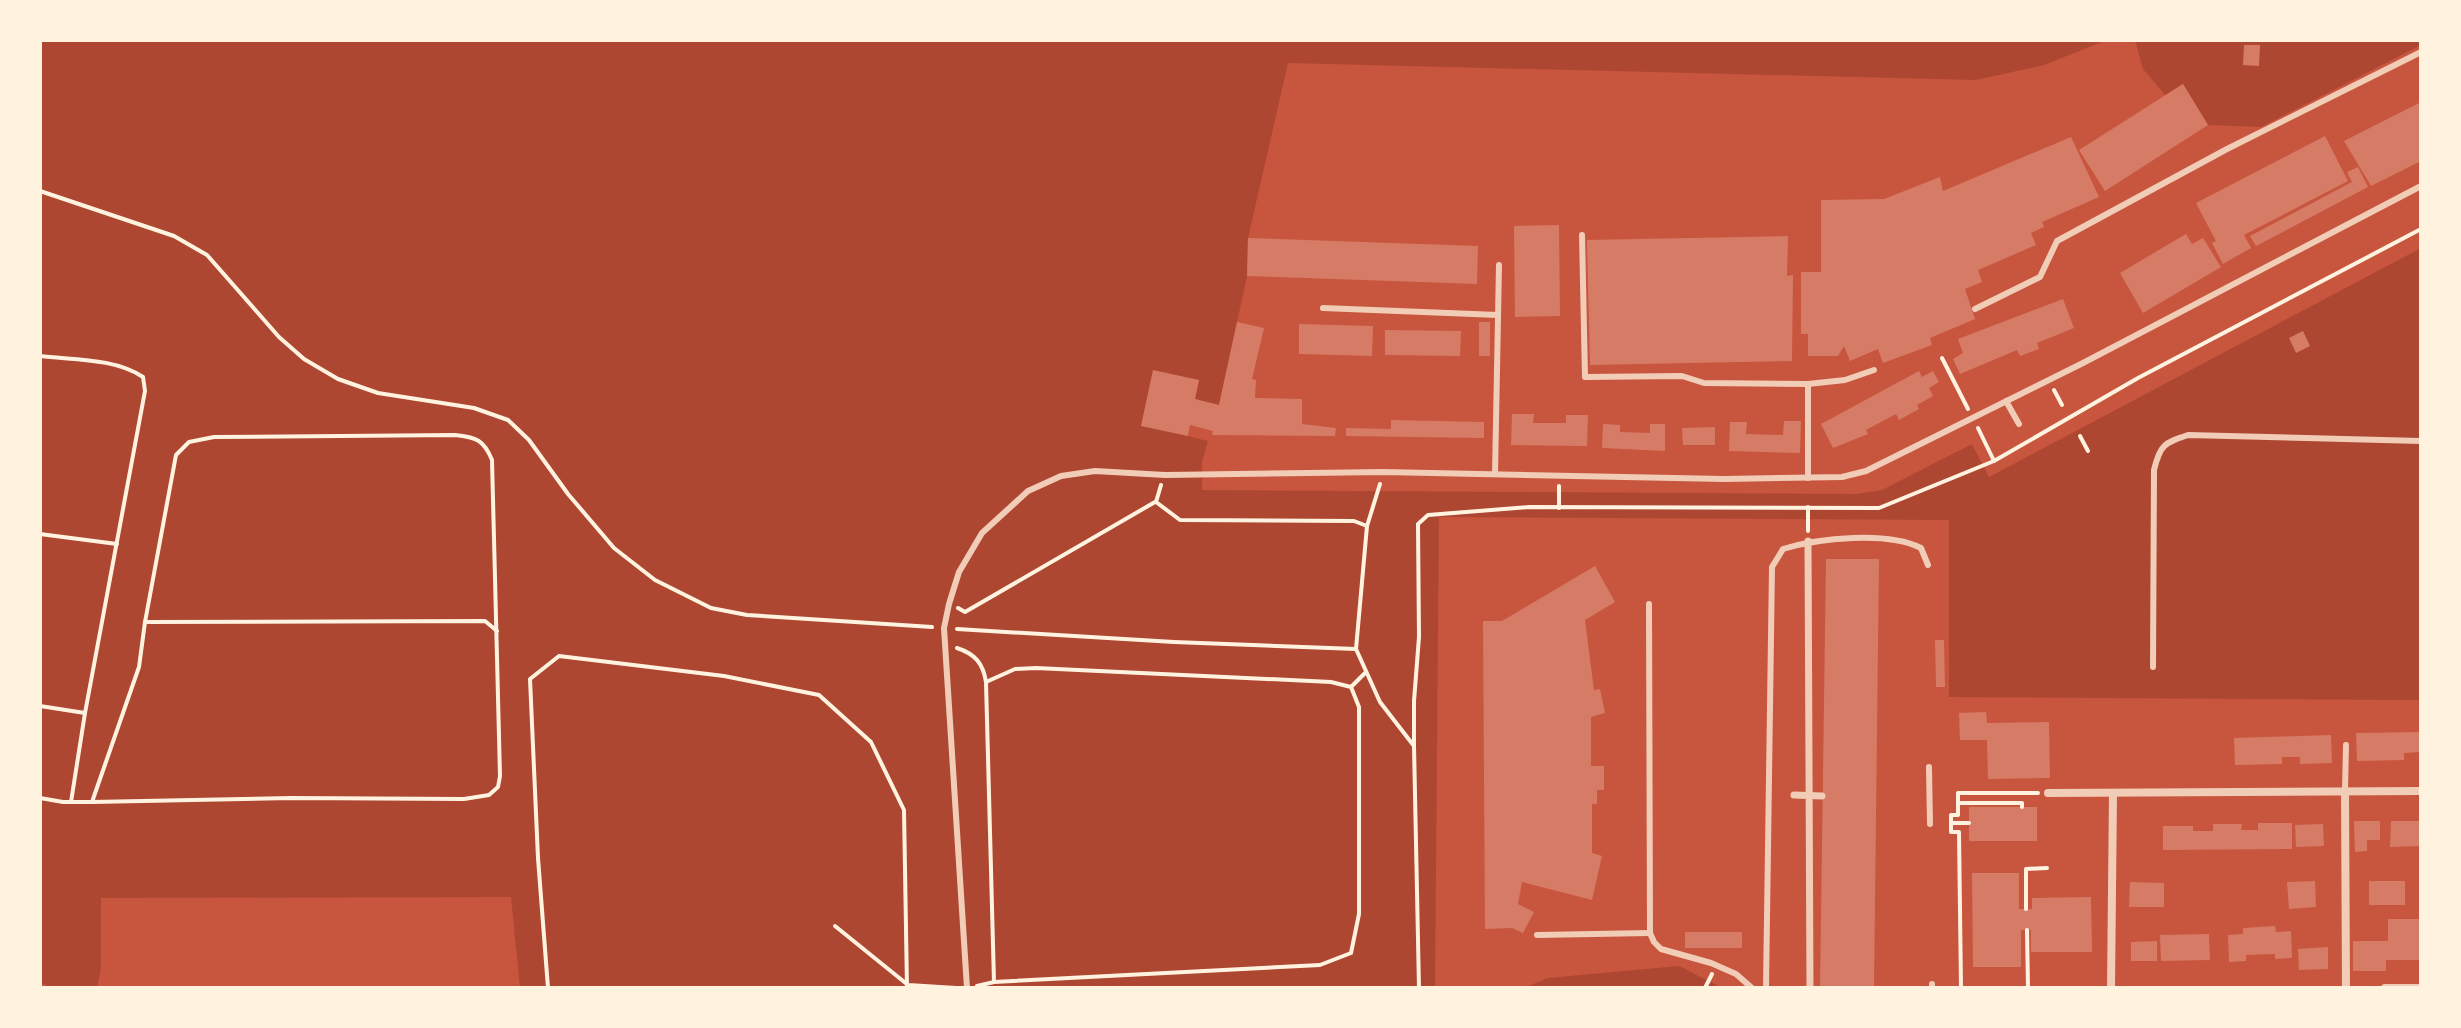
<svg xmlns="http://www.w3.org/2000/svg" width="2461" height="1028" font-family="'Nunito Sans',sans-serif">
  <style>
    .green { fill: #ae4732 }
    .building { fill: #d67c66 }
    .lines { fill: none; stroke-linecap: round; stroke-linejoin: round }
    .path { stroke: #fff3e0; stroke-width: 4 }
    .service { stroke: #f1ccb7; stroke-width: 6 }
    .pedestrian { stroke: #f1ccb7; stroke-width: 7 }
    .minor { stroke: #f1ccb7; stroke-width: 8 }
  </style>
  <rect width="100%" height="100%" fill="#c8553d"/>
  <g class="green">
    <polygon points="40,40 2107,40 2044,65 1976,80 1288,63 1248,238 1247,276 1219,405 1195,399 1154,371 1141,425 1208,441 1202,462 1202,490 1857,494 1882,490 1972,444 1989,477 2421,248 2421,700 1949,697 1949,520 1439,517 1435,988 520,988 511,897 101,898 101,968 97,988 51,988 40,982"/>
    <polygon points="2135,40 2421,40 2421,45 2261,127 2208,125 2183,84 2165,95 2143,69"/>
    <polygon points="1679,966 1722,988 1524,988 1548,978"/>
  </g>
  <g class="building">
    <polygon points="2244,45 2260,45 2259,66 2243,65"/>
    <polygon points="2183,84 2208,125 2105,191 2079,150"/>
    <polygon points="2421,102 2421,161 2371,186 2344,141"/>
    <polygon points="2325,136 2348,181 2244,235 2251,248 2223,264 2212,243 2216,241 2196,203"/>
    <polygon points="2071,137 2099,197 2042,222 2044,227 2031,233 2036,245 1978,270 1982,282 1965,289 1975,319 1930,338 1932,345 1883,363 1878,349 1850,361 1844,346 1838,356 1808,356 1808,334 1801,334 1801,272 1821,272 1821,200 1884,199 1940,177 1943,191"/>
    <polygon points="2358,167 2368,187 2256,246 2250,236 2352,182 2347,172"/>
    <polygon points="1559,225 1560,316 1515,317 1514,226"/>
    <polygon points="2186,234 2192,244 2203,238 2221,267 2143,313 2120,273"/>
    <polygon points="1788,236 1787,276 1793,275 1792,361 1590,365 1587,240"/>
    <polygon points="1248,238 1478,246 1477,284 1247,276"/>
    <polygon points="2063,299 2074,328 2037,343 2039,349 2020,356 2017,350 1960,374 1953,359 1963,353 1958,339"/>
    <polygon points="1237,322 1264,328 1252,379 1256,380 1255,398 1302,399 1302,424 1336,428 1335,436 1212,435 1213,431 1190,425 1188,436 1141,426 1153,370 1199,380 1195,399 1219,405"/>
    <rect x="1479" y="322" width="11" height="34"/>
    <polygon points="1299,324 1373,326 1372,356 1299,354"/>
    <polygon points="1385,330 1461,331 1460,356 1385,355"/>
    <polygon points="2303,331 2310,346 2296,353 2289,338"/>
    <polygon points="1919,371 1922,377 1933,371 1939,382 1929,388 1933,396 1917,405 1919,409 1899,420 1896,414 1866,430 1868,434 1833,448 1821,424"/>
    <polygon points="1512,414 1534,414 1533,423 1566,423 1566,415 1588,415 1587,446 1511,445"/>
    <polygon points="1391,420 1484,422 1484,438 1346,436 1346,428 1391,429"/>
    <polygon points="1784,421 1801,421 1800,453 1729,451 1730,422 1747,422 1746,434 1783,435"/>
    <polygon points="1603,424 1620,425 1620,432 1650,433 1650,424 1665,424 1665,451 1602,448"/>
    <polygon points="1715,427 1715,445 1683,445 1682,428"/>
    <polygon points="1826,559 1879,559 1874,988 1820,988"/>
    <polygon points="1595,566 1615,602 1585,620 1594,690 1600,689 1605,713 1591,717 1591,766 1604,766 1604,790 1597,790 1597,804 1592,804 1592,853 1602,856 1592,900 1522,882 1518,904 1534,912 1523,933 1512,928 1485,929 1483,621 1502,621"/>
    <polygon points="1935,640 1944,640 1945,687 1936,687"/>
    <polygon points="1986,712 1987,723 2049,722 2050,778 1988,779 1987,740 1960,740 1959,713"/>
    <polygon points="2421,732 2421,752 2404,753 2404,760 2357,761 2356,733"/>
    <polygon points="2331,735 2332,763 2300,764 2300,757 2282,757 2282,764 2235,765 2234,738"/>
    <rect x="1969" y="807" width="68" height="34"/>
    <polygon points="2354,821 2380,821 2380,840 2367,840 2367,851 2355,852"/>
    <polygon points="2391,821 2419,821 2421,846 2390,847"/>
    <polygon points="2258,823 2292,823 2292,849 2163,850 2163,826 2193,826 2193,831 2213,831 2213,824 2242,824 2241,830 2258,830"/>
    <polygon points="2323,824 2324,846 2296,847 2295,825"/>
    <polygon points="1972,873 2019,873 2019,909 2032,909 2032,898 2091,897 2092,952 2031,952 2031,930 2021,930 2021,967 1973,967"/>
    <polygon points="2315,881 2316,907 2289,909 2287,882"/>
    <rect x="2369" y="881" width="36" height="24"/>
    <polygon points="2130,882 2164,883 2164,907 2129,907"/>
    <polygon points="2388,919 2421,919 2421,960 2386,960 2386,971 2353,971 2353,941 2388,941"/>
    <polygon points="2275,926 2276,932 2291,931 2292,958 2275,959 2275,954 2246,955 2246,961 2229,962 2228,935 2243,934 2243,928"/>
    <rect x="1685" y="932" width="57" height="16"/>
    <polygon points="2209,934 2210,960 2161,961 2160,935"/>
    <polygon points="2157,941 2157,961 2131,961 2131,942"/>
    <polygon points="2328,947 2328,969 2299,970 2298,949"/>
  </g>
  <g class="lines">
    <g class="path">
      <polyline points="40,191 174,236 207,255 279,337 304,359 338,379 378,393 474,408 508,420 529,440 568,494 614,548 655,580 711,608 747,615 932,627"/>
      <path d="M 40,356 C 73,360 115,358 143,377 L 145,391 L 85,713 L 71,802"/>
      <polyline points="1942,358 1968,409"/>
      <polyline points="2054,390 2062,405"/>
      <polyline points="1978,428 1994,461"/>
      <polyline points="2080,436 2088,451"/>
      <polyline points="1161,485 1156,502 1180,520 1354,521 1367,526 1380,484"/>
      <polyline points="1559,508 1559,486"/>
      <polyline points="1808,531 1808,507"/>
      <polyline points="40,534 117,544"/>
      <polyline points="958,608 965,612 1155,502"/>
      <polyline points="145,622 485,621 497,631"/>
      <polyline points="957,629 1174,642 1356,649 1380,702 1414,746"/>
      <path d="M 957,648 C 975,654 983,663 986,682 L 994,982"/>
      <polyline points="1356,649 1367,526"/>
      <polyline points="1351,687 1365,673"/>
      <polyline points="40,706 85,713"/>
      <path d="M 40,798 L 63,802 L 92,802 L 291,798 L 464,799 L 489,795 L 498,787 L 500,776 L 492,460 C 484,440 476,437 455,435 L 214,437 L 189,442 L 176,455 L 145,622 L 139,667 L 92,802"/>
      <polyline points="1958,803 2022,803 2022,807"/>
      <polyline points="1951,823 1969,823"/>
      <polyline points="2026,909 2026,869 2047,868"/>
      <polyline points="835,926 908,985 956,988"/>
      <polyline points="2027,930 2028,988"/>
      <polyline points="977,986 994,982 1320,965 1351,953 1359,914 1359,707 1351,687 1331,682 1036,668 1015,669 986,682"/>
      <polyline points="548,988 538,858 530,679 559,656 724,676 819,695 871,742 904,810 907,988"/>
      <polyline points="1419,988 1414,746 1414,701 1419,637 1418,524 1428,515 1529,507 1879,508 1994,461 2138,378 2421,229"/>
      <polyline points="1705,988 1712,974"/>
      <polyline points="1961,988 1959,832 1951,832 1951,815 1958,815 1958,793 2038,793"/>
    </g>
    <g class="service">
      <polyline points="1582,235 1585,377 1682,376 1704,383 1808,384 1845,380 1874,370"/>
      <polyline points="1323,308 1498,315"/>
      <polyline points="1975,309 2040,277 2057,241 2227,149 2421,52"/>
      <polyline points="1808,384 1808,478"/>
      <polyline points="2006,401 2019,424"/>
      <polyline points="1495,474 1499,265"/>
      <polyline points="1649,604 1650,933 1654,942 1661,949 1711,963 1736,974 1752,988"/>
      <path d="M 2153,667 L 2154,470 C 2160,445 2164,443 2188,435 L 2421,441"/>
      <polyline points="1929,767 1930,824"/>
      <polyline points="2345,791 2346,745"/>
      <polyline points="1537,935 1650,933"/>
      <polyline points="1932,984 1932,988"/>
      <polyline points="967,988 944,628 949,604 959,572 982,533 1028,491 1061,476 1095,471 1165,475 1384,472 1724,479 1842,477 1866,471 2083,363 2421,186"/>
      <path d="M 1766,988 L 1772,567 L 1783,549 C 1819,538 1887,531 1921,548 L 1928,565"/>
    </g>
    <g class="pedestrian">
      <polyline points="1808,541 1810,988"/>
      <polyline points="1794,795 1822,796"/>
    </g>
    <g class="minor">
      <polyline points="2345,791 2346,988"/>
      <polyline points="2048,793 2421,791"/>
      <polyline points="2111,988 2113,793"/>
      <polyline points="2385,988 2421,988"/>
    </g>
  </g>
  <rect width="2461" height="1028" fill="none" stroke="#fff3e0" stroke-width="84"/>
</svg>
